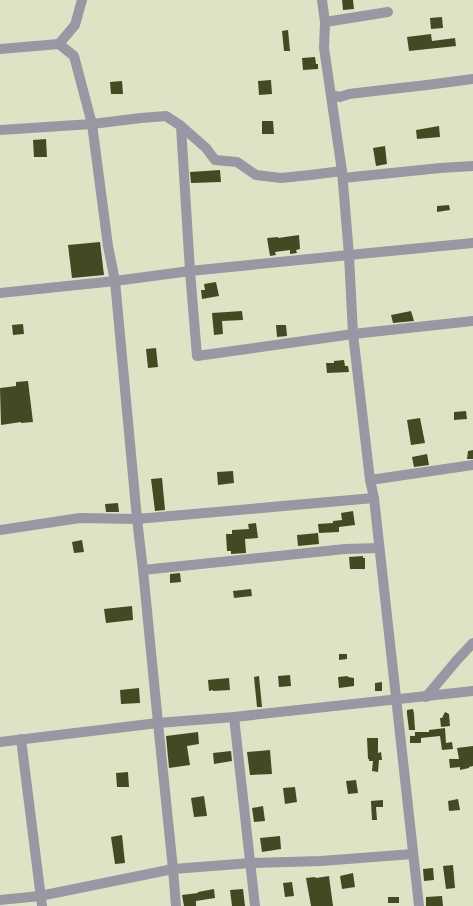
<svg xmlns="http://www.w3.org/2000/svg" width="473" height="906" font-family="'DM Sans',sans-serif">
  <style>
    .building { fill: #454923 }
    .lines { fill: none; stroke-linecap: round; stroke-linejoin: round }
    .minor { stroke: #9897a3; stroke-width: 10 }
  </style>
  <rect width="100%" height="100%" fill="#dfe3c6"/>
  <g class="building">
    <polygon points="342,0 353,0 354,9 343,10"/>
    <polygon points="442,17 443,28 431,29 430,18"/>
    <polygon points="288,30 290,51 284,51 282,31"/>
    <polygon points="431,34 432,41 455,38 456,46 409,51 407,37"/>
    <polygon points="315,57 316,64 318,64 318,69 303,70 302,58"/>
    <polygon points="271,80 272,94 259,95 258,81"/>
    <polygon points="122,81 123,94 111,94 110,82"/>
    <polygon points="262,121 273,121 274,134 262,134"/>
    <polygon points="439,126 440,137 417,139 416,130"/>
    <polygon points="46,139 47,157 34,157 33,140"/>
    <polygon points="385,146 387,164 376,166 373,148"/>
    <polygon points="220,170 221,182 191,183 190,172"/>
    <polygon points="449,205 450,210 437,212 437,206"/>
    <polygon points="299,235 300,249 296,250 297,253 290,254 290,250 275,252 276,255 270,256 267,238 278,237 278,238"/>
    <polygon points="100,242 104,275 72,278 68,245"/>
    <polygon points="216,282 219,296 202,299 201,290 205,290 204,284"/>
    <polygon points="242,311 243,320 222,321 223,334 214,335 212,313"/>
    <polygon points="411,311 414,321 393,323 391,315"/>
    <polygon points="23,324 24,334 13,335 12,325"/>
    <polygon points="276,325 286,325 287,336 277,337"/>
    <polygon points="156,348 158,367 148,368 146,349"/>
    <polygon points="344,360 345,366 348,366 349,372 327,373 326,363 334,363 334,361"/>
    <polygon points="28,381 33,422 21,423 21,422 1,425 0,388 16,386 16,382"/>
    <polygon points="466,411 467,419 454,420 454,412"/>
    <polygon points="420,418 425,443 411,445 407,420"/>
    <polygon points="473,450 473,459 467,459 468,451"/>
    <polygon points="427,454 429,465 414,467 412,457"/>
    <polygon points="233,471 234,483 218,485 217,472"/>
    <polygon points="162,478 165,510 155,511 151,479"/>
    <polygon points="118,503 119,512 106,512 105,504"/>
    <polygon points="353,511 355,525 339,527 339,532 319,533 318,524 333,523 333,521 342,520 341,513"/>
    <polygon points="256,523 258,538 245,539 246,553 231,554 231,551 227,551 226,534 232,534 232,530 249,529 248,524"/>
    <polygon points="318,533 319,544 298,546 297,535"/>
    <polygon points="82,540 84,552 74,553 72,542"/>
    <polygon points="363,556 363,558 365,558 365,569 350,569 349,557"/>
    <polygon points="180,573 181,582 170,583 170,574"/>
    <polygon points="251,589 252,596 234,598 233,591"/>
    <polygon points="132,606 133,620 106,623 104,609"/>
    <polygon points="339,654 347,654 347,659 339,660"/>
    <polygon points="290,675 291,686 279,687 278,676"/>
    <polygon points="259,676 262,707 257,707 254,677"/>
    <polygon points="348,676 348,677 354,678 354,686 339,688 338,677"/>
    <polygon points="229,678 230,690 213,691 213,690 209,691 208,680"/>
    <polygon points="382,682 382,691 375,691 375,683"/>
    <polygon points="139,688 140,703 121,704 120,690"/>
    <polygon points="413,709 414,714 415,730 409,730 407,714 407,710"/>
    <polygon points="445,712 449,714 450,726 441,727 440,718 442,718"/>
    <polygon points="445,728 446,743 452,742 453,749 442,750 440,736 421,738 421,743 410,743 410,736 415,736 415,732 429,732 429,730"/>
    <polygon points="198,732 199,744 187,746 190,765 169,768 166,736"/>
    <polygon points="367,738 378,738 378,753 381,752 382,760 379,760 378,772 372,771 373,761 369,761 369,759 368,759"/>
    <polygon points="473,746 473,766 469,767 469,768 460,770 460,767 450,768 449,759 459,759 457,748"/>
    <polygon points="270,750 272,774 250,775 247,752"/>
    <polygon points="231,751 232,761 214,764 213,753"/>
    <polygon points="128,772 129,787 117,787 116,773"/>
    <polygon points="356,780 358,793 348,794 346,781"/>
    <polygon points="295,787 297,802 285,804 283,788"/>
    <polygon points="204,796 207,816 194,817 191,798"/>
    <polygon points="458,799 460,810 449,811 448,801"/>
    <polygon points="383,800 383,807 376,807 377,820 372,820 371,801"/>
    <polygon points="263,806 265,821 254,822 252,808"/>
    <polygon points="122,835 125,863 115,864 111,837"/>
    <polygon points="280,836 281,849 262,852 260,838"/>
    <polygon points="453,865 455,888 446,889 443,866"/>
    <polygon points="433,868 434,880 424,881 423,869"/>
    <polygon points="353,873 355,887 342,889 340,876"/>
    <polygon points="329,876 333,906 311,906 306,878 315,877 316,878"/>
    <polygon points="292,882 294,896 285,897 283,883"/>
    <polygon points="214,889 215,898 196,901 196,906 184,906 182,895 198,893 198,892"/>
    <polygon points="243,889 245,906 232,906 230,890"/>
    <polygon points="442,896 443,906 426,906 426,897"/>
    <rect x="388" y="897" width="11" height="6"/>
  </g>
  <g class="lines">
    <g class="minor">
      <polyline points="322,0 325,22 324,48 342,171 349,255 353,334 370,480 374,498 419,906"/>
      <polyline points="325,22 388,12"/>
      <polyline points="59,44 75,25 82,0"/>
      <polyline points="0,49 59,44 74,56 92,124 108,246 115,281 137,519 143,570 158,723 173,869 176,906"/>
      <polyline points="331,95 340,97 349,94 383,90 427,85 473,79"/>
      <polyline points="181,126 190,271 197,356 353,334 473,321"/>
      <polyline points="0,130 92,124 141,118 166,116 181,126 206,148 215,160 237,162 256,175 281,178 310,175 342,171"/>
      <polyline points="343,178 440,168 473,166"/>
      <polyline points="0,293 115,281 190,271 349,255 473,243"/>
      <polyline points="370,480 473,465"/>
      <polyline points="0,530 80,518 137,519 374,498"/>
      <polyline points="143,570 345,549 379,548"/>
      <polyline points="426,697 457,660 473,643"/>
      <polyline points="234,717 255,906"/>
      <polyline points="21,739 42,906"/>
      <polyline points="0,742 158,723 234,717 473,691"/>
      <polyline points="0,900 40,896 173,869 251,863 321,861 413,854"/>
    </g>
  </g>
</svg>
